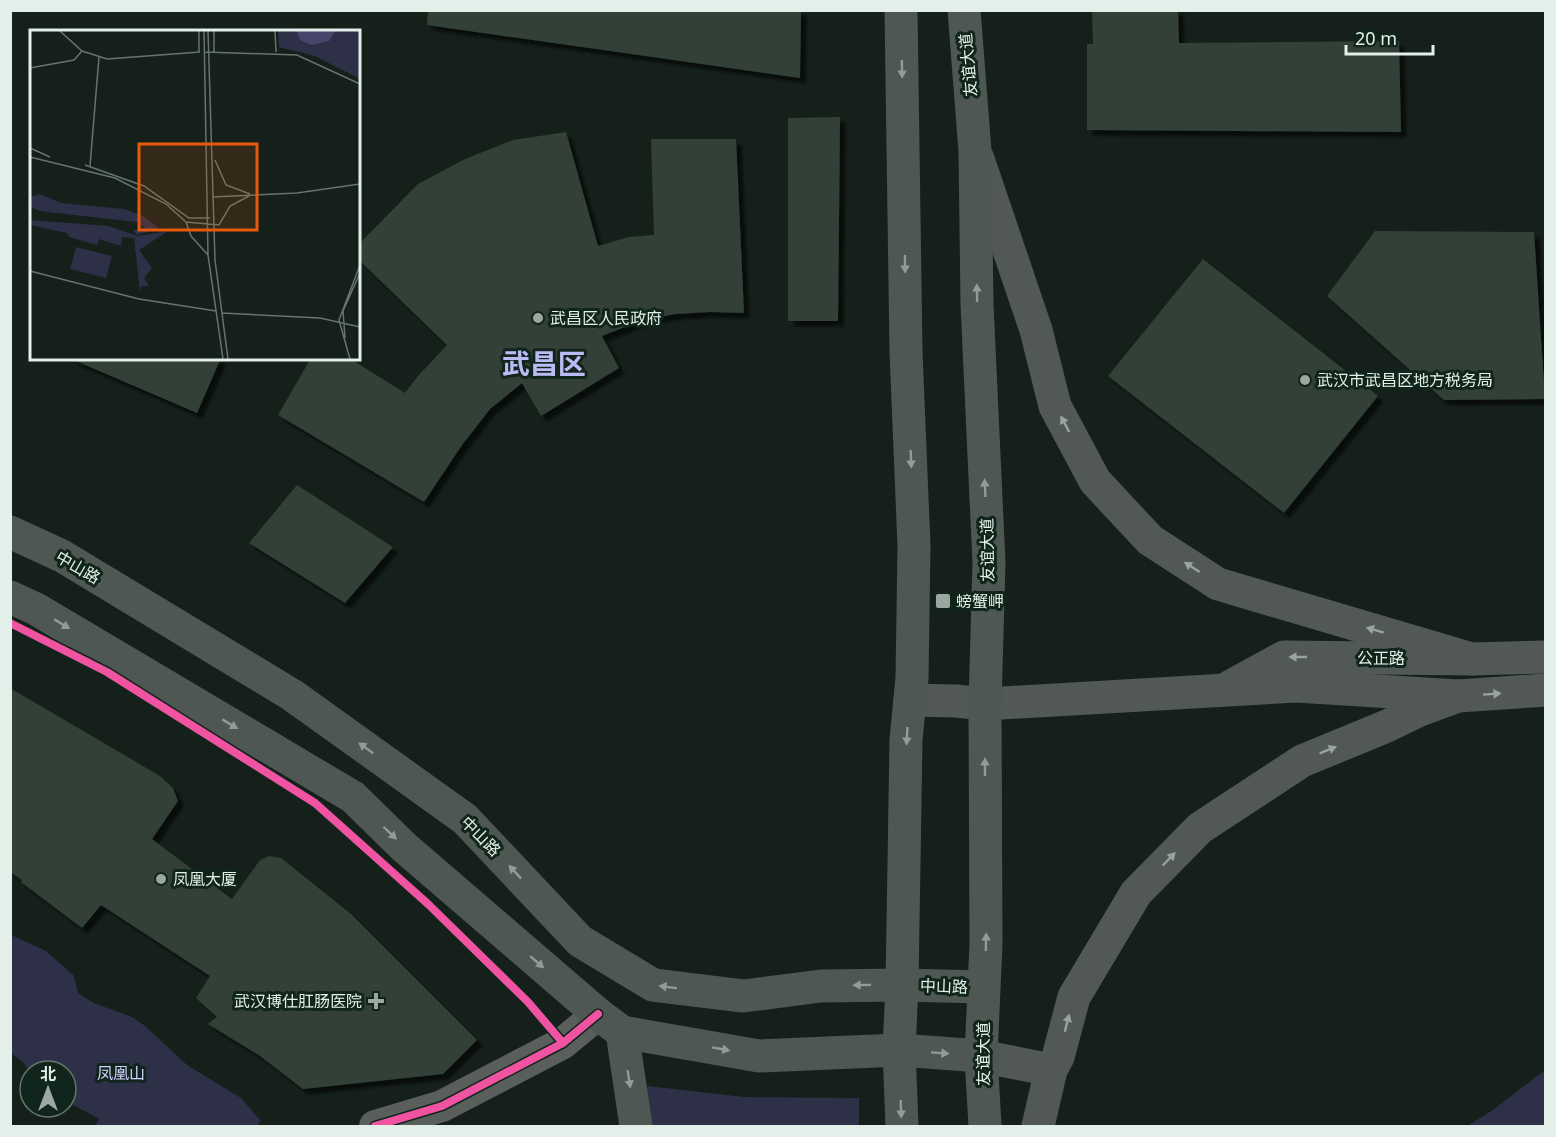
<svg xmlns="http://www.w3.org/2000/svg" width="1556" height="1137" font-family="'Noto Sans','Noto Sans SC',sans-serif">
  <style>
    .green { fill: #2e3048 }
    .building { fill: #304039; filter: url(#shadow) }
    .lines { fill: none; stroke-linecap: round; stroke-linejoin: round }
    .street { stroke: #5b5f5c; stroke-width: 32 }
    .secondary { stroke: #515855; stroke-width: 33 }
    .primary { stroke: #4f5752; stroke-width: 33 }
    .cycleway-casing { stroke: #10251b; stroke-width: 11 }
    .cycleway { stroke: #f153a3; stroke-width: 8 }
    .oneway { fill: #929c96 }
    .oneway2 { fill: #9aa49f }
    .poi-dot { fill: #9ba7a1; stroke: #10251b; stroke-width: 2 }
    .labels { text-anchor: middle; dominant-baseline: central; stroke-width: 6; stroke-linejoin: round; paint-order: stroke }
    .street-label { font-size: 16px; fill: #e3f0e9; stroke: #10251b }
    .poi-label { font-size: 16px; fill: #e3f0e9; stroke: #10251b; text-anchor: start }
    .park-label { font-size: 16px; fill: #d2d3ff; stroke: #10251b }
    .town-label { font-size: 28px; font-weight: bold; fill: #babbf4; stroke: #10251b }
    .inset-road { fill: none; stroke: #67736d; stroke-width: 1.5 }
    .view { fill: #e8590c; fill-opacity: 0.15; stroke: #e8590c; stroke-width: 3 }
    .inset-edge { fill: none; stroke: #e3f0e9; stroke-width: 3 }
  </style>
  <defs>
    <filter id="shadow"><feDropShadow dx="5.5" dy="5.5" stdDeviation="1.5" flood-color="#0009"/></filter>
  </defs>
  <rect width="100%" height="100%" fill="#15201b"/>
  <g class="green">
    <polygon points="11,935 46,951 74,976 78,993 94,1003 132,1017 145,1026 187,1065 241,1098 260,1120 258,1126 95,1126 99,1119 66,1101 66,1071 30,1071 30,1072 24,1063 11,1053"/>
    <polygon points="1545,1070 1545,1126 1467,1126 1493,1110"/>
    <polygon points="648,1086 744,1097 859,1098 859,1126 649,1126 641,1114"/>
  </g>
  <g class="building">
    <polygon points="428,10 801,10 800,78 427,25"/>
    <polygon points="1092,10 1178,10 1179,43 1399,41 1401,132 1087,130 1087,44 1093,44"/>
    <polygon points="840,117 838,321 788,321 788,118"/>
    <polygon points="566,132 598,246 629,237 654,235 651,139 736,139 744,313 710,312 675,314 640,321 602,336 619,368 541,416 522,383 490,409 462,445 424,502 278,415 311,358 349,358 405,393 418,376 447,345 358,259 358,245 418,184 465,159 513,140"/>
    <polygon points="1375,231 1534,232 1545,399 1444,400 1327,296"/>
    <polygon points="1203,259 1378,396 1284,513 1108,376"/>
    <polygon points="69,358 221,358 197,413"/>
    <polygon points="297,485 393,547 345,603 249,543"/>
    <polygon points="10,688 160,776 173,788 178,801 152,839 232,899 260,860 269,856 281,858 351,914 477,1040 443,1074 303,1089 260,1056 208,1024 217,1017 196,998 210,976 101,905 82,928 21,882 22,880 10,872"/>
  </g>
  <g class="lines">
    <polyline class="street" points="375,1126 442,1106 563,1043 598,1014"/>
    <g class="secondary">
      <polyline points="978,159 1036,330 1055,406 1095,481 1150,540 1218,584 1472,659"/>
      <polyline points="1231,686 1284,657 1472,659 1546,657"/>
      <polyline points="910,700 956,701 985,704 1296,686 1458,696 1546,690"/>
      <polyline points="981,1056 1051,1070 1058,1057 1074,997 1136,893 1200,828 1302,761 1387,726 1420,710 1458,696"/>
      <polyline points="1038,1126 1051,1070"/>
    </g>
    <g class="primary">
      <polyline points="901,10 906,352 914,546 912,678 906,740 902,985 899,1050 902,1126"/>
      <polyline points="964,10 975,151 977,304 989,563 985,704 986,944 981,1056 985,1126"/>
      <polyline points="10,532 62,556 292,695 465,819 580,941 653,985 743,996 821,986 902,985 983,987"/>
      <polyline points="10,597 36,609 353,797 404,847 598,1014 622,1032 759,1056 899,1050 981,1056"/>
      <polyline points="622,1032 636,1126"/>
    </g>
    <g class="cycleway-casing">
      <g id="cycleway">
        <polyline points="10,623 107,672 315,803 428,904 528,1002 563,1043"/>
        <polyline points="375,1126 442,1106 563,1043 598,1014"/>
      </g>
    </g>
    <use href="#cycleway" class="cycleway"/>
  </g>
  <defs><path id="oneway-solid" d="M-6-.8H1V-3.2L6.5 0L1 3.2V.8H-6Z" transform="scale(1.5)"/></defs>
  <g class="oneway">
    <use href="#oneway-solid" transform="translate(902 69) rotate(89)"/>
    <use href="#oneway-solid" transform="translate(905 264) rotate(89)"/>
    <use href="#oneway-solid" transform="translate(977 293) rotate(-91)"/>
    <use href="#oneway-solid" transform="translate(911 459) rotate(88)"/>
    <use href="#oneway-solid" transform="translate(985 488) rotate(-93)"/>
    <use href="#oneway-solid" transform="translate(62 624) rotate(31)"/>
    <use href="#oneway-solid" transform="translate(230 724) rotate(31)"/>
    <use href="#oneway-solid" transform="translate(907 736) rotate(93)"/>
    <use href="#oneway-solid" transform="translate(366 748) rotate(-144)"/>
    <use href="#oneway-solid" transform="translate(985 767) rotate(-90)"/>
    <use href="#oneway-solid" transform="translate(390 833) rotate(44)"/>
    <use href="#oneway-solid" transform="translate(515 872) rotate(-133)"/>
    <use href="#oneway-solid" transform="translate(986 942) rotate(-89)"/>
    <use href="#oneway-solid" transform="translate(537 962) rotate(41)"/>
    <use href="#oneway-solid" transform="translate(862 985) rotate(179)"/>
    <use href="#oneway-solid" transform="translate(668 987) rotate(-173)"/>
    <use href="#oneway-solid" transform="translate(721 1049) rotate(10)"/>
    <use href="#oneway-solid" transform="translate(940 1053) rotate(4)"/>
    <use href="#oneway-solid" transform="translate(629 1079) rotate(81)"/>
    <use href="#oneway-solid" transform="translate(901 1109) rotate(88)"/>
  </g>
  <g class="oneway2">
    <use href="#oneway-solid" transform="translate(1065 424) rotate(-118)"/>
    <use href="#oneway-solid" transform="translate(1192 567) rotate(-147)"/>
    <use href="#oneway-solid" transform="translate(1375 630) rotate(-163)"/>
    <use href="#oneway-solid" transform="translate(1298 657) rotate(-180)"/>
    <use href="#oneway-solid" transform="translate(1492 694) rotate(-4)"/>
    <use href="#oneway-solid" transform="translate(1328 750) rotate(-22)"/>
    <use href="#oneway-solid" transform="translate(1169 859) rotate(-46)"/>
    <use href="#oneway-solid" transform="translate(1067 1023) rotate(-76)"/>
  </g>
  <g class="poi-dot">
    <circle cx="538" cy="318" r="6"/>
    <circle cx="1305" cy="380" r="6"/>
    <rect x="935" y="593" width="16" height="16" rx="3"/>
    <circle cx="161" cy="879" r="6"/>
    <path d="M373 992h6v6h6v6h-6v6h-6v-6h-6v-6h6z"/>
  </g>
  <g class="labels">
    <g class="street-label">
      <text transform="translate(968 65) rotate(-95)">友谊大道</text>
      <text transform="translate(987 550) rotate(-91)">友谊大道</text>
      <text transform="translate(78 567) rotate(30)">中山路</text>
      <text x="1381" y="658">公正路</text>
      <text transform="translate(481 836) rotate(45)">中山路</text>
      <text transform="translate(944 986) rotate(2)">中山路</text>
      <text transform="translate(983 1054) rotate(-90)">友谊大道</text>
    </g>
    <g class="poi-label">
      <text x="550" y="318">武昌区人民政府</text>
      <text x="1317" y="380">武汉市武昌区地方税务局</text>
      <text x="956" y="601">螃蟹岬</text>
      <text x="173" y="879">凤凰大厦</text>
      <text x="362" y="1001" text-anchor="end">武汉博仕肛肠医院</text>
    </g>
    <g class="park-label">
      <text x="121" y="1073">凤凰山</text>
    </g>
    <g class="town-label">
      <text x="544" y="363">武昌区</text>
    </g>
  </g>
  <g transform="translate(30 30)">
    <rect width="330" height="330" fill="#15201b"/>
    <path d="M 248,1 L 330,1 L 330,49 L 285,26 L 249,17 ZM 10,164 L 31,173 L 94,179 L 113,186 L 129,198 L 107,205 L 103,200 L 117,199 L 106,192 L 9,181 L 0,176 L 0,167 ZM 0,190 L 78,196 L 108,206 L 138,201 L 109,220 L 122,238 L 114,248 L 119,256 L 112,256 L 110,261 L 104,208 L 92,207 L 91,216 L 69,209 L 67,215 L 39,207 L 37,203 L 0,195 ZM 46,217 L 82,226 L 76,248 L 40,239 Z" fill="#2e3048"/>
    <path d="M 267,1 L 305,1 L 299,11 L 281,15 L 270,10 Z" fill="#46466d"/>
    <path class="inset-road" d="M 30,1 L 52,21 L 77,29 L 170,22M 169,1 L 169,22M 174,1 L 178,225 L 193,329M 178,1 L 185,230 L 198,329M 184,1 L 184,22M 245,1 L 246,22M 175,22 L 267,25 L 330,54M 0,38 L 44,30 L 52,21M 0,118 L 20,127M 0,127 L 85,148 L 136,174 L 156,192 L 189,195 L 200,176 L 219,166M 185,130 L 196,155 L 220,164M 55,135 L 114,156 L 159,188 L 180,188M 60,136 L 69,27M 182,167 L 267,163 L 330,154M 156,192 L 161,206 L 178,225M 0,241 L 109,269 L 186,281M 192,283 L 290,288 L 330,297M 315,308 L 313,281 L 330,243M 320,329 L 309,290 L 330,235"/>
    <path class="view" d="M 109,114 L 227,114 L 227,200 L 109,200 Z"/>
    <rect width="330" height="330" class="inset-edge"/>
  </g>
  <rect width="1556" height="1137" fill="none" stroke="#e3f0e9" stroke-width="24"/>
  <g transform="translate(48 1089)"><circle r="28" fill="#10251b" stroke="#64766d" stroke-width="1.5"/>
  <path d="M0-4.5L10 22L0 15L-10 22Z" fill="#9ba7a1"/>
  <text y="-9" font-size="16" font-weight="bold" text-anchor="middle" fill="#e3f0e9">北</text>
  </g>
  <path d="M1346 45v9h87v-9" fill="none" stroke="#e3f0e9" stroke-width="3"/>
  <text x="1355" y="45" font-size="18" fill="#e3f0e9" stroke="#10251b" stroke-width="4.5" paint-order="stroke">20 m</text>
</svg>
